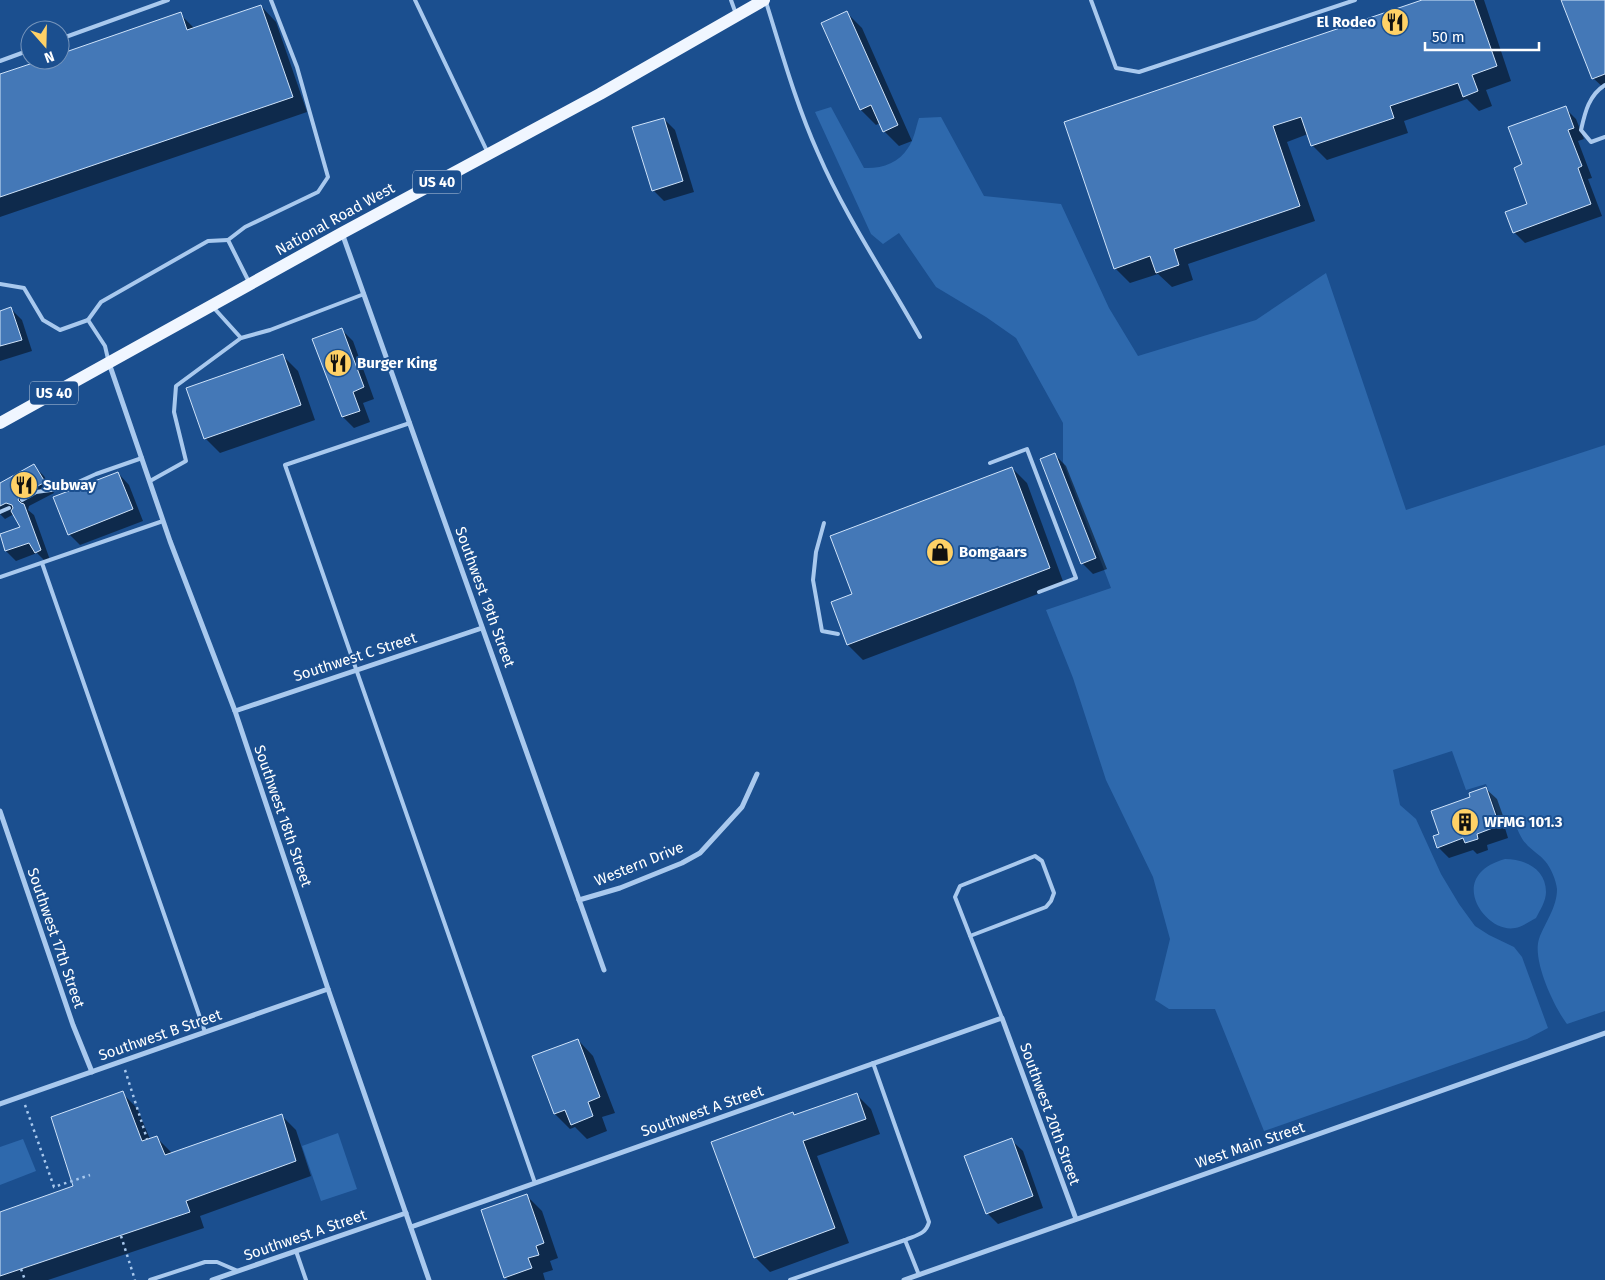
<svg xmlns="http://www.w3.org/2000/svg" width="1605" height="1280" font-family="'Fira Sans',sans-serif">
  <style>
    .green { fill: #2e69ad }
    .shadow { fill: #0007 }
    .building { fill: #4478b7; stroke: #cfe3fa }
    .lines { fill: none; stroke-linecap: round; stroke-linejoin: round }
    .path { stroke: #a9c9ee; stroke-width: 2.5; stroke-dasharray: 2.5 4; stroke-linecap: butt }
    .service { stroke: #a9c9ee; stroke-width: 4 }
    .minor { stroke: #a9c9ee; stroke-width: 5 }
    .primary { stroke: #f0f6ff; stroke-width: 12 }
    .labels { text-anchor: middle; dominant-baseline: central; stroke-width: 4; stroke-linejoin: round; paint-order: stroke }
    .shield { fill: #1b4f8f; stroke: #bbcadd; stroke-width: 1 }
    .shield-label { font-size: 14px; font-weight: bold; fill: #fff }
    .poi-label { font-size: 15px; font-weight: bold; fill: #fff; stroke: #1b4f8f; text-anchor: start }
    .street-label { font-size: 15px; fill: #fff; stroke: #1b4f8f }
  </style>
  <rect width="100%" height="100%" fill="#1b4f8f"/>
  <g class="green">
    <path d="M 831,107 L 864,168 C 881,169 899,163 908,148 C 914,140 916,127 919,118 L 941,117 L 984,196 L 1061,204 L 1109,308 L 1138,356 L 1256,320 L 1326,273 L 1406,510 L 1605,445 L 1605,1011 L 1567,1024 C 1554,1007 1532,960 1539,939 C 1545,922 1557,908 1557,889 C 1556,880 1551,868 1545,861 C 1540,855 1533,851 1528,846 C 1521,839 1518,831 1515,823 L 1502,827 L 1486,784 L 1466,790 L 1452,751 L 1393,770 L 1400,805 L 1416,819 L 1441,874 L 1459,904 L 1475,926 L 1489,935 L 1514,947 L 1522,957 L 1548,1028 L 1527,1039 L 1264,1131 L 1215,1009 L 1169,1009 L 1155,1000 L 1170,939 L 1153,877 L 1106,780 L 1073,678 L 1046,610 L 1111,588 L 1063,462 L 1063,423 L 1016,338 L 986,317 L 936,287 L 899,233 L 883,244 L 871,234 L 815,112 Z"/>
    <path d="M 1505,859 C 1525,859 1546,869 1546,892 C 1546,901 1540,910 1536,918 C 1530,921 1522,927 1515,928 C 1486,934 1444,876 1505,859 Z"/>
    <polygon points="338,1133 357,1189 321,1201 302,1146"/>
    <polygon points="23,1139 36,1171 0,1185 0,1147"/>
  </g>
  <g class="shadow">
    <polygon points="1426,0 1484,0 1511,81 1486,90 1492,106 1479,111 1467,99 1404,121 1408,133 1327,160 1312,145 1308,134 1287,142 1315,221 1188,264 1193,280 1172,287 1158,274 1130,283 1115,268 1066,123"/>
    <polygon points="1560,0 1605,0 1605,89 1593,78 1564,5"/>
    <polygon points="261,6 276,22 307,112 0,217 0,76 45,60 60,60 60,55 180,14 195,29"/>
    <polygon points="847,13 862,28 912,141 899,146 884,131 880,123 876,125 861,110"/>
    <polygon points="1565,108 1576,119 1584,139 1578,141 1592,178 1588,179 1602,216 1525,243 1514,232 1529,205 1524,165"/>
    <polygon points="664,119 675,130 694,192 664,201 653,190"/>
    <polygon points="11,309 22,320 32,351 0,361 0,312"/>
    <polygon points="342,330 353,341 374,399 363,403 370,422 354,428 343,417"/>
    <polygon points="283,356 298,371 315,420 220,453 205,438"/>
    <polygon points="1055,455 1066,466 1107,569 1093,574 1082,563"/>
    <polygon points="34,466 44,476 54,493 29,506 28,510 34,515 50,560 46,562 37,553 16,561 6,551 0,535 22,527 14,514 5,519 0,514 0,485"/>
    <polygon points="1012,468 1027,483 1064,584 863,660 848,645 832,603 854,595"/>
    <polygon points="118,473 129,485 143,521 80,545 69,534"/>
    <polygon points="1485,788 1497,799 1507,827 1505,828 1508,838 1487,845 1488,850 1477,854 1473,850 1449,858 1438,847 1440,834 1472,798"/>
    <polygon points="578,1040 593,1056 615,1113 602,1117 607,1131 587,1139 575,1127 570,1129 555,1114"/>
    <polygon points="122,1093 137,1108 150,1139 156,1137 172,1153 281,1115 296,1130 311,1176 200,1216 204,1228 48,1280 0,1280 0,1213 74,1187"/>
    <polygon points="856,1094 871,1109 880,1134 817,1156 849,1243 770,1272 755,1257 792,1113 795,1116"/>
    <polygon points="1011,1140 1023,1151 1043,1208 998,1224 987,1213"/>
    <polygon points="527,1196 542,1211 558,1258 550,1261 553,1270 543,1273 545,1280 508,1280 505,1277"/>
  </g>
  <g class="building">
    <polygon points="1422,0 1474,0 1497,66 1472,75 1478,91 1463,97 1458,83 1390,106 1394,118 1311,146 1301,117 1273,126 1300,206 1174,249 1179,265 1156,273 1150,256 1114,269 1064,122"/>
    <polygon points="1561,0 1605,0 1605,74 1592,79"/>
    <polygon points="261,5 293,97 0,197 0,74 42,60 60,60 60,54 181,12 187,30"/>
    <polygon points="847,11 898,125 883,132 871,105 860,110 821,23"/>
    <polygon points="1566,106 1574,128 1568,130 1582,166 1578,168 1591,204 1513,233 1505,212 1527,204 1514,168 1522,164 1508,127"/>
    <polygon points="664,118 683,181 652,191 632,127"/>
    <polygon points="11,307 22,340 0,346 0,311"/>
    <polygon points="342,328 364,387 353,392 360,411 342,417 312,339"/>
    <polygon points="283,354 301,405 204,439 186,388"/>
    <polygon points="1055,453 1096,558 1081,564 1040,459"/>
    <polygon points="34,464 45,482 20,496 18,500 21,503 24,504 41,550 35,553 29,543 5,551 0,534 20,527 11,511 13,508 12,505 6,503 0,506 0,483"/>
    <polygon points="1012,467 1050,568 847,645 831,602 852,594 830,536"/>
    <polygon points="118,472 133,509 68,535 53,497"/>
    <polygon points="1486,787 1496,816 1494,817 1498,826 1477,834 1478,839 1465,843 1463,838 1437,848 1433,836 1439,834 1431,811 1470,797 1469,793"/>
    <polygon points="578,1039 600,1097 588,1102 593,1116 571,1125 565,1110 554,1114 532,1056"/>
    <polygon points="123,1091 142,1141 157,1136 165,1155 282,1114 296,1161 186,1201 190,1212 0,1276 0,1212 73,1186 51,1117"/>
    <polygon points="857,1093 866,1119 803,1141 835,1228 754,1258 711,1142 793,1112 794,1115"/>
    <polygon points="1012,1138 1033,1196 986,1214 964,1156"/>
    <polygon points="527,1194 544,1243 536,1246 539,1255 528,1258 532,1268 504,1278 481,1210"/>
  </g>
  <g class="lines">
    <g class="path">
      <polyline points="125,1070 147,1139"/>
      <polyline points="25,1105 54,1187 90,1175"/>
      <polyline points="121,1236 135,1280"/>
      <polyline points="21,1269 25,1280"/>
    </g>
    <g class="service">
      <polyline points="415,0 487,151"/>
      <polyline points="731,0 736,14"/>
      <polyline points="1091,0 1116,68 1139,72 1355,0"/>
      <path d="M 766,2 C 782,53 796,104 818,153 C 846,218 886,276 920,337"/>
      <polyline points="60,39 168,0"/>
      <polyline points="0,61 30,50"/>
      <path d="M 1605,85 C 1589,95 1585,112 1581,130 L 1591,142 L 1605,137"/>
      <polyline points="249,282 228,240 245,227 318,192 328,177 297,67 271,0"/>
      <polyline points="0,284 24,288 43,320 60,330 88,320 105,346 108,359"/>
      <polyline points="213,307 241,338 270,330 364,294"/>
      <polyline points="88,320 101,302 208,241 228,240"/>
      <polyline points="410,423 285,465 535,1183"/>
      <polyline points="990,463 1027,449 1076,578 1039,592"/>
      <polyline points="150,481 186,461 174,412 176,386 241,338"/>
      <polyline points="22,500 36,492 65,488 96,474 142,458"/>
      <polyline points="0,512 9,508"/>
      <polyline points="824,523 816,552 813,580 822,631 838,634"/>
      <polyline points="42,563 205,1032"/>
      <polyline points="0,577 163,521"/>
      <polyline points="970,936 1046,907 1051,901 1054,893 1042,861 1035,856 960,886 955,897 1002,1018"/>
      <path d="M 873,1063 L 929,1222 C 926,1234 917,1235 905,1240"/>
      <polyline points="296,1251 306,1280"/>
      <polyline points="150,1280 205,1262 217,1262 238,1271"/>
      <polyline points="790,1280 905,1240 919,1275"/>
    </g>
    <g class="minor">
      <polyline points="342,233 604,970"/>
      <polyline points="109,363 170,541 235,711 328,989 429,1280"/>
      <polyline points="235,711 482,628"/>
      <polyline points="0,811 73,1025 92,1072"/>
      <polyline points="579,900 620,888 682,863 700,853 742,807 757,774"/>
      <polyline points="0,1104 328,989"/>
      <polyline points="411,1227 1002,1018 1076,1219"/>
      <polyline points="212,1280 406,1213"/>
      <polyline points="904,1280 1605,1033"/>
    </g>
    <polyline class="primary" points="0,423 342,233 600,94 764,0"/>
  </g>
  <defs>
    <g id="restaurant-disc" transform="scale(1.4375)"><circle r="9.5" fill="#ffd166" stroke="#1b4f8f"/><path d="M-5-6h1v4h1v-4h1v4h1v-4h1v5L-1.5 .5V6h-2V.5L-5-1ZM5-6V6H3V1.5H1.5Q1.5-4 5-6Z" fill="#111"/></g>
    <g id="shop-disc" transform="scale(1.4375)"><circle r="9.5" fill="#ffd166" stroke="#1b4f8f"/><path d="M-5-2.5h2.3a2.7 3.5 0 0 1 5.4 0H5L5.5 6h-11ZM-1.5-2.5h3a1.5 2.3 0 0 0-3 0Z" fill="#111"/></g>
    <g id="building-disc" transform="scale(1.4375)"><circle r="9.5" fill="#ffd166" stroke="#1b4f8f"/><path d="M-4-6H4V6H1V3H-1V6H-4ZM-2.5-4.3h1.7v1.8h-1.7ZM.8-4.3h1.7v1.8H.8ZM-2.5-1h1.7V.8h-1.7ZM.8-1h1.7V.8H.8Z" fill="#111"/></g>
  </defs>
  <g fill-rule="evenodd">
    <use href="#restaurant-disc" x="1395" y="22"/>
    <use href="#restaurant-disc" x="338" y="363"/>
    <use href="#restaurant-disc" x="24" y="485"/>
    <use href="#shop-disc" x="940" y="552"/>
    <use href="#building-disc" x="1465" y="822"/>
  </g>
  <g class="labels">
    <g class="shield">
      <rect x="413" y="170.5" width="48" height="23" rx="4"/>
      <rect x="30" y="381.5" width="48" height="23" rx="4"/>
    </g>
    <g class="shield-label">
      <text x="437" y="182">US 40</text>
      <text x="54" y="393">US 40</text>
    </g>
    <g class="poi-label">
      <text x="1376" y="22" text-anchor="end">El Rodeo</text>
      <text x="357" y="363">Burger King</text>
      <text x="43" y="485">Subway</text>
      <text x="959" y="552">Bomgaars</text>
      <text x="1484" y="822">WFMG 101.3</text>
    </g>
    <g class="street-label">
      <text transform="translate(335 219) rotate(-29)">National Road West</text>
      <text transform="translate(485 597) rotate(70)">Southwest 19th Street</text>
      <text transform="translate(355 657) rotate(-18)">Southwest C Street</text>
      <text transform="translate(283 816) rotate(71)">Southwest 18th Street</text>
      <text transform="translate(639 864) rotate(-22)">Western Drive</text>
      <text transform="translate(56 938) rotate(71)">Southwest 17th Street</text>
      <text transform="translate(160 1035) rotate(-19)">Southwest B Street</text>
      <text transform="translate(702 1111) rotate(-19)">Southwest A Street</text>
      <text transform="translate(1050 1114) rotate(70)">Southwest 20th Street</text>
      <text transform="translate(1250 1145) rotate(-19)">West Main Street</text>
      <text transform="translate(305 1235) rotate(-19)">Southwest A Street</text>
    </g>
  </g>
  <g transform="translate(45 45) rotate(160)"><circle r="24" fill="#1b4f8f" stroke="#7695bc"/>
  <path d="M0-4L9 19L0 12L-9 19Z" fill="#ffd166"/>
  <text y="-8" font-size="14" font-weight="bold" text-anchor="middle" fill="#ffffff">N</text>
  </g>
  <path d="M1425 42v8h114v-8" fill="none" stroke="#ffffff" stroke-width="2.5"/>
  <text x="1432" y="42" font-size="15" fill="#ffffff" stroke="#1b4f8f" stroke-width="4" paint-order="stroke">50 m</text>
</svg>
